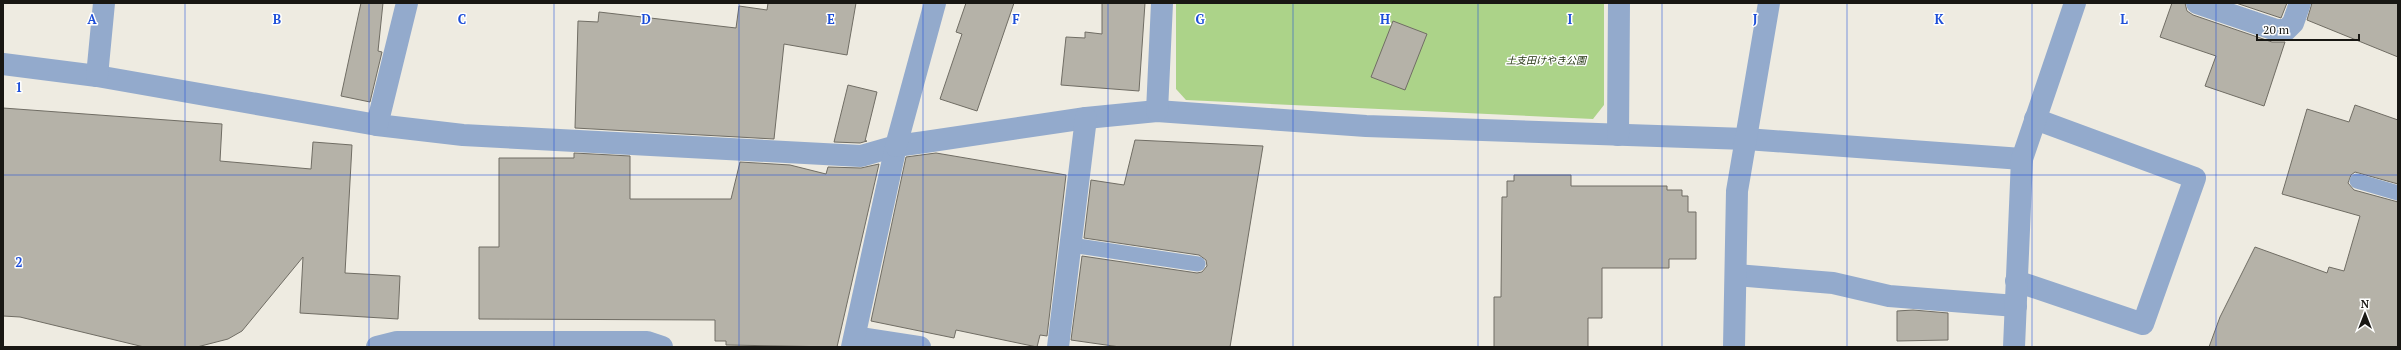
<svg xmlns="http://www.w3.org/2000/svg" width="2401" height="350" font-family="'PT Serif','Noto Sans JP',serif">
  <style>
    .green { fill: #acd389 }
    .building { fill: #b5b2a8; stroke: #706d64 }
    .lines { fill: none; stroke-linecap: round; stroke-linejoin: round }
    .service { stroke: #93aacc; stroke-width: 15 }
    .minor { stroke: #93aacc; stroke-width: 22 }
    .tertiary { stroke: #93aacc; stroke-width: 22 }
    .grid { fill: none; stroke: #1d4ed8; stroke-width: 1; stroke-opacity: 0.55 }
    .labels { text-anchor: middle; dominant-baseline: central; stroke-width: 3; stroke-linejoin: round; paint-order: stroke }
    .park-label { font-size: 10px; font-style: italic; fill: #253612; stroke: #fff }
    .grid-label { font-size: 13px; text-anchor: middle; font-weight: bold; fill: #1d4ed8; stroke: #fff; stroke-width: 3; stroke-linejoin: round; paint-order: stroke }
  </style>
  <rect width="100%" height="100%" fill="#eeebe1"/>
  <polygon class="green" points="1176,3 1604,3 1604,105 1593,119 1186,100 1176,89"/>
  <g class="building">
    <polygon points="361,3 383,3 378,51 382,52 370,102 341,96"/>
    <polygon points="768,3 856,3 847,55 784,44 774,139 575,128 578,21 598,22 599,12 736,28 739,6 767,10"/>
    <polygon points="966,3 1014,3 977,111 940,99 962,34 956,32"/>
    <polygon points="1102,3 1145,3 1139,91 1061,85 1066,37 1085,38 1085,32 1102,34"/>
    <polygon points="2172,3 2185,3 2187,11 2193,15 2272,42 2285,42 2264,106 2205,86 2216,56 2160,37"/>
    <polygon points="2236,3 2287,3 2281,18"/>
    <polygon points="2312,3 2398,3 2398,57 2307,20"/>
    <polygon points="1393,21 1427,34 1405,90 1371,77"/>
    <polygon points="848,85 877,92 865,141 867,141 860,143 834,142"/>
    <polygon points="2355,105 2398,120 2398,184 2355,172 2351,175 2348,183 2354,190 2398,202 2398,347 2209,347 2220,317 2255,247 2327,273 2329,267 2344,271 2360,216 2282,194 2307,109 2349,122"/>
    <polygon points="3,108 222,124 220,161 311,169 313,142 352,145 345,273 400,276 398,319 300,313 303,257 242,331 228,339 197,347 144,347 20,317 3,316"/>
    <polygon points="1135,140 1263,146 1230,347 1120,347 1071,340 1082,256 1197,273 1202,272 1207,266 1206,260 1199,255 1084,238 1091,180 1124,185"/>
    <polygon points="574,153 630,156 630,199 731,199 740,162 790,165 826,174 828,167 861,168 879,164 837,347 726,345 726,341 715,341 715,320 479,319 479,247 499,247 499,158 574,158"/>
    <polygon points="936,153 1066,175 1047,336 1040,335 1037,347 956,330 954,338 871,321 906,157"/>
    <polygon points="1514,175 1571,175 1571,186 1667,186 1667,190 1682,190 1682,196 1688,196 1688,212 1696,212 1696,259 1669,259 1669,268 1602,268 1602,318 1588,318 1588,347 1494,347 1494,297 1501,297 1502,197 1507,197 1507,181 1514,181"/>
    <polygon points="1913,310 1948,313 1948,340 1897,341 1897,311"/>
  </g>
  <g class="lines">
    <g class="service">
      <polyline points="2357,181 2398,193"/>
      <polyline points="1071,245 1198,264"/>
    </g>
    <g class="minor">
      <polyline points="2197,3 2276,30 2286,30 2293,23 2300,3"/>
      <polyline points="3,64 97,76 377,125 463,135 861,156 896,146 925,142 1086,118 1157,111 1366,126 1746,139 2022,159"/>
      <polyline points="97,76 104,3"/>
      <polyline points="1157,111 1162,3"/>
      <polyline points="377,125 407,3"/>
      <polyline points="1618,135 1619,3"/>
      <polyline points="1736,275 1833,283 1889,296 2016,306"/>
      <polyline points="2016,281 2143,324 2195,178 2035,119"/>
      <polyline points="855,337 920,347"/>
      <polyline points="377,347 397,342 647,342 662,347"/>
      <polyline points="852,347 896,146"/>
      <polyline points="1058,347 1086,118"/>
      <polyline points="1734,347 1737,191 1769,3"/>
      <polyline points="2014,347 2022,159 2075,3"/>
    </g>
    <polyline class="tertiary" points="896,146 935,3"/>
  </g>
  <path class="grid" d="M 185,3 L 185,347M 369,3 L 369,347M 554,3 L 554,347M 739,3 L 739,347M 923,3 L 923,347M 1108,3 L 1108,347M 1293,3 L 1293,347M 1478,3 L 1478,347M 1662,3 L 1662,347M 1847,3 L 1847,347M 2032,3 L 2032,347M 2216,3 L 2216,347M 3,175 L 2398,175"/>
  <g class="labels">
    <g class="park-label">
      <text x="1546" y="60">土支田けやき公園</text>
    </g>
  </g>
  <g class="grid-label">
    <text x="92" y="24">A</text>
    <text x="277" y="24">B</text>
    <text x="462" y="24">C</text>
    <text x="646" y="24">D</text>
    <text x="831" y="24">E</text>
    <text x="1016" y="24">F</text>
    <text x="1200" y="24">G</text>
    <text x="1385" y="24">H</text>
    <text x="1570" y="24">I</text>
    <text x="1755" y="24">J</text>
    <text x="1939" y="24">K</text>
    <text x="2124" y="24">L</text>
    <text x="19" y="92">1</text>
    <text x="19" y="267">2</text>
  </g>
  <rect width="2401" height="350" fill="none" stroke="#181713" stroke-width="8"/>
  <g transform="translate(2365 314)" stroke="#ffffff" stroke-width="3" paint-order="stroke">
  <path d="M0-3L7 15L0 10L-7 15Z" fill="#181713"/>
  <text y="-6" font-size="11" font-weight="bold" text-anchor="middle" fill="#181713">N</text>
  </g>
  <path d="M2257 34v6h102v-6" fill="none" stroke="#181713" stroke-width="2"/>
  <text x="2263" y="34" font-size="12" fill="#181713" stroke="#ffffff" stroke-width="3" paint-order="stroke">20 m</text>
</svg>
